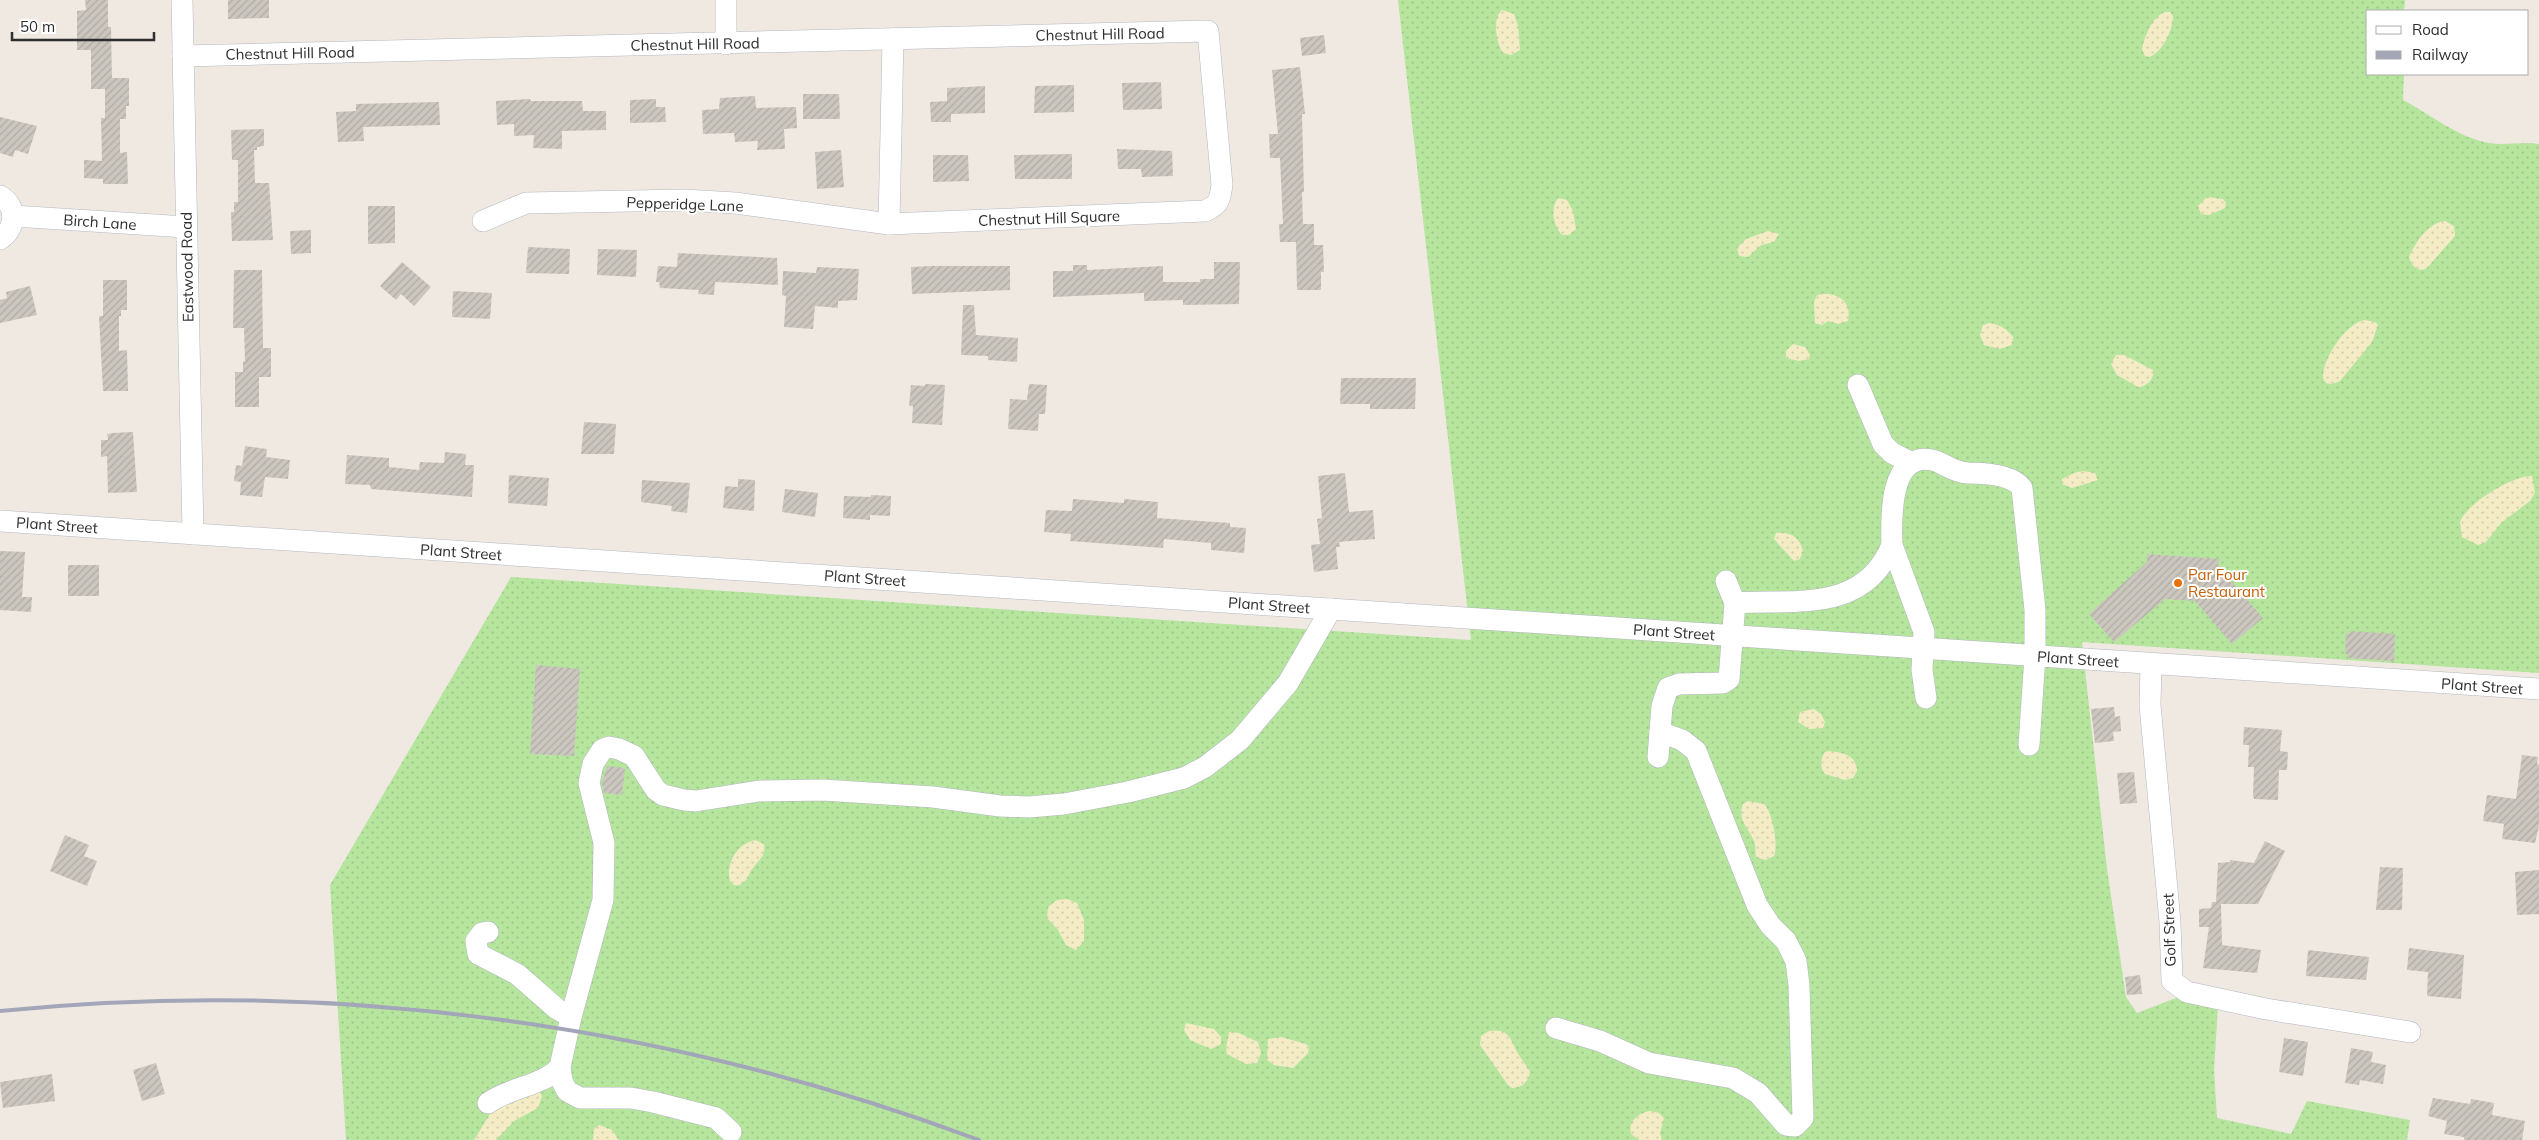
<svg xmlns="http://www.w3.org/2000/svg" width="2539" height="1140" font-family="Mulish,sans-serif">
  <style>
    .grass { fill: url(#grass-dots) }
    .sand { fill: url(#sand-dots) }
    .building { fill: url(#building-hatch) }
    .lines { fill: none; stroke-linecap: round; stroke-linejoin: round }
    .minor-casing { stroke: #b4b7c1; stroke-width: 22 }
    .minor { stroke: #fff; stroke-width: 21 }
    .rail { stroke: #a3a6b8; stroke-width: 4 }
    .food-dot { fill: #e8710a; stroke: #fff; stroke-width: 2 }
    .labels { text-anchor: middle; dominant-baseline: central; stroke-width: 4; stroke-linejoin: round; paint-order: stroke }
    .street-label { font-size: 15px; fill: #2e2e2e; stroke: #fff }
    .food-label { font-size: 15px; fill: #c56008; stroke: #fff; text-anchor: start }
  </style>
  <defs>
    <pattern id="grass-dots" width="8" height="8" patternUnits="userSpaceOnUse" patternTransform="scale(1.25)"><rect width="8" height="8" fill="#b6e59e"/><path d="M2 2h.1M6 6h.1" fill="none" stroke="#9dc588" stroke-width="1.8" stroke-linecap="round"/></pattern>
    <pattern id="sand-dots" width="8" height="8" patternUnits="userSpaceOnUse" patternTransform="scale(1.25)"><rect width="8" height="8" fill="#f3ecc5"/><path d="M2 2h.1M6 6h.1" fill="none" stroke="#d1cbaa" stroke-width="1.8" stroke-linecap="round"/></pattern>
    <pattern id="building-hatch" width="6" height="6" patternUnits="userSpaceOnUse" patternTransform="scale(1.25)"><rect width="6" height="6" fill="#cbc7bf"/><path d="M-1 1l2-2M0 6l6-6M5 7l2-2" fill="none" stroke="#afaba4"/></pattern>
  </defs>
  <rect width="100%" height="100%" fill="#efe9e1"/>
  <path class="grass" d="M 1398,0 L 2405,0 L 2404,11 L 2368,11 L 2368,74 L 2404,74 L 2403,100 C 2430,114 2459,138 2489,143 C 2506,146 2523,141 2539,144 L 2539,673 L 2082,642 L 2107,869 L 2126,997 L 2137,1013 L 2176,998 L 2218,1006 L 2214,1070 L 2217,1118 L 2291,1134 L 2307,1101 L 2410,1120 L 2407,1140 L 346,1140 L 330,885 L 511,577 L 1471,640 Z"/>
  <g class="sand">
    <path d="M 1502,10 L 1514,14 L 1518,26 L 1520,50 L 1511,55 L 1503,53 C 1496,43 1492,18 1502,10 Z"/>
    <path d="M 2165,12 L 2170,12 L 2173,16 C 2173,30 2162,53 2149,57 L 2145,56 L 2142,50 C 2143,38 2153,16 2165,12 Z"/>
    <polygon points="2207,197 2223,199 2226,203 2225,208 2209,215 2201,214 2198,206"/>
    <path d="M 1558,198 L 1567,200 L 1573,211 L 1576,229 L 1569,235 L 1562,235 C 1553,225 1550,209 1558,198 Z"/>
    <path d="M 2445,221 L 2454,226 L 2455,236 L 2427,268 C 2419,273 2411,266 2409,257 C 2415,243 2428,223 2445,221 Z"/>
    <polygon points="1768,231 1779,234 1774,242 1761,245 1748,257 1739,256 1737,248 1746,239"/>
    <path d="M 1823,294 C 1840,293 1852,303 1848,321 L 1838,324 L 1828,321 L 1822,325 L 1815,323 L 1814,302 L 1817,295 Z"/>
    <path d="M 2365,320 L 2375,322 L 2378,325 L 2372,342 L 2340,381 C 2302,399 2336,325 2365,320 Z"/>
    <path d="M 1989,323 C 1999,324 2007,329 2013,337 L 2012,345 L 2000,349 L 1984,345 L 1980,335 L 1983,325 Z"/>
    <polygon points="1793,344 1805,347 1810,355 1809,359 1799,361 1786,358 1786,351"/>
    <path d="M 2116,355 L 2124,355 L 2153,370 C 2155,379 2146,387 2138,387 L 2117,375 L 2111,364 Z"/>
    <polygon points="2083,471 2095,473 2098,480 2072,488 2062,484 2062,479 2074,473"/>
    <path d="M 2532,476 L 2535,493 L 2530,501 L 2501,523 L 2486,542 L 2478,545 L 2462,537 L 2460,522 C 2466,504 2513,475 2532,476 Z"/>
    <path d="M 1776,533 C 1789,531 1800,537 1803,551 L 1800,559 L 1794,561 L 1774,539 Z"/>
    <polygon points="1814,709 1821,714 1825,722 1823,728 1809,729 1798,722 1800,712"/>
    <path d="M 1829,751 C 1844,753 1856,755 1857,771 L 1853,778 L 1845,780 L 1825,774 C 1820,768 1820,759 1825,752 Z"/>
    <path d="M 1748,801 L 1764,804 C 1772,810 1779,847 1774,856 L 1766,860 L 1756,857 C 1755,851 1756,846 1754,841 C 1749,828 1737,821 1743,804 Z"/>
    <path d="M 755,840 L 764,844 C 766,856 759,860 753,868 C 749,872 749,878 745,881 C 723,901 721,848 755,840 Z"/>
    <polygon points="1067,899 1077,903 1084,920 1084,941 1076,950 1066,945 1058,930 1047,918 1048,907 1057,900"/>
    <polygon points="1186,1023 1214,1029 1221,1037 1221,1044 1211,1049 1190,1040 1184,1030"/>
    <path d="M 1489,1031 C 1509,1029 1509,1036 1517,1052 C 1521,1059 1526,1064 1530,1072 C 1528,1082 1522,1088 1512,1088 L 1508,1085 L 1480,1045 L 1481,1036 Z"/>
    <polygon points="1229,1032 1239,1033 1258,1042 1261,1053 1257,1063 1246,1064 1227,1054 1226,1048"/>
    <polygon points="1281,1037 1306,1044 1309,1047 1308,1053 1293,1068 1274,1065 1267,1060 1268,1039"/>
    <polygon points="540,1092 542,1096 538,1108 514,1121 496,1140 474,1140 495,1106"/>
    <path d="M 1651,1111 L 1659,1113 L 1664,1118 L 1660,1133 L 1662,1140 L 1639,1140 L 1631,1134 C 1628,1121 1639,1112 1651,1111 Z"/>
    <polygon points="599,1125 612,1130 619,1140 593,1140 594,1129"/>
  </g>
  <g class="building">
    <polygon points="85,0 108,0 108,27 111,27 112,78 129,78 129,106 126,106 126,119 120,119 120,153 127,152 128,184 103,184 103,179 84,178 84,160 102,161 101,118 105,118 105,89 91,89 91,50 77,50 77,11 86,10"/>
    <polygon points="228,0 269,0 269,18 228,19"/>
    <polygon points="1324,35 1326,53 1302,56 1300,38"/>
    <polygon points="1300,67 1305,114 1302,114 1304,192 1302,192 1303,224 1314,224 1314,245 1323,245 1324,272 1321,272 1321,290 1297,290 1296,242 1280,242 1279,224 1283,224 1280,158 1270,158 1269,134 1278,134 1272,70"/>
    <polygon points="1161,82 1162,109 1123,110 1122,83"/>
    <polygon points="1074,85 1074,112 1034,113 1035,86"/>
    <polygon points="985,86 985,113 951,114 951,122 931,122 930,102 947,101 947,88"/>
    <polygon points="803,94 839,94 840,119 803,119"/>
    <polygon points="755,96 756,108 796,107 797,128 784,129 785,149 757,150 758,141 735,142 734,133 703,134 702,110 719,109 720,98"/>
    <polygon points="530,99 531,101 582,101 583,111 606,111 606,130 562,131 562,149 533,148 534,135 514,136 514,124 497,125 496,101"/>
    <polygon points="656,99 656,107 665,107 666,122 630,123 630,100"/>
    <polygon points="439,102 440,125 363,127 364,141 338,142 336,112 356,111 356,104"/>
    <polygon points="0,117 37,126 28,154 15,150 13,157 0,153"/>
    <polygon points="264,129 264,146 257,147 257,150 254,150 255,183 269,183 273,240 232,241 231,212 234,212 234,202 238,202 238,160 232,160 231,130"/>
    <polygon points="1117,149 1172,151 1173,176 1142,177 1141,169 1118,169"/>
    <polygon points="841,150 844,187 817,189 815,152"/>
    <polygon points="1072,154 1072,179 1015,179 1014,155"/>
    <polygon points="933,155 968,155 969,181 933,182"/>
    <polygon points="368,206 395,206 395,243 368,244"/>
    <polygon points="311,230 311,253 291,254 290,231"/>
    <polygon points="528,247 570,249 569,274 526,273"/>
    <polygon points="598,249 637,250 636,277 597,275"/>
    <polygon points="678,253 777,258 778,285 715,282 714,295 698,294 699,290 660,288 659,282 656,282 658,266 677,267"/>
    <polygon points="402,262 431,287 414,306 401,294 396,300 380,286"/>
    <polygon points="1214,262 1240,262 1239,304 1183,305 1183,300 1144,301 1144,293 1053,297 1053,271 1073,271 1073,265 1087,265 1087,270 1163,266 1163,282 1200,282 1200,279 1214,279"/>
    <polygon points="932,266 1010,266 1010,290 912,294 911,267"/>
    <polygon points="817,267 859,269 857,300 838,301 838,308 815,306 813,329 784,327 786,296 782,295 783,271 816,273"/>
    <polygon points="234,270 262,270 263,348 271,348 271,377 259,377 259,407 235,407 235,372 243,372 243,361 245,362 244,328 233,328"/>
    <polygon points="103,280 127,280 127,310 121,310 121,316 119,316 119,351 127,350 128,391 103,391 99,316 103,316"/>
    <polygon points="30,286 37,315 0,323 0,300 7,298 6,292"/>
    <polygon points="453,291 492,293 490,319 452,317"/>
    <polygon points="963,305 974,305 976,335 1018,338 1017,362 988,360 988,356 961,355"/>
    <polygon points="1341,378 1416,378 1415,409 1370,409 1370,404 1340,404"/>
    <polygon points="925,384 945,385 942,425 912,423 913,406 909,406 911,385 925,386"/>
    <polygon points="1029,384 1047,385 1045,414 1039,414 1038,431 1008,429 1010,399 1027,400"/>
    <polygon points="584,422 616,424 614,454 581,454"/>
    <polygon points="133,432 137,492 108,493 107,456 101,457 101,440 108,440 107,434 113,433"/>
    <polygon points="245,446 267,449 266,457 290,460 288,479 265,477 262,497 240,495 241,482 234,481 236,465 242,466"/>
    <polygon points="445,452 466,454 465,465 474,465 472,497 371,489 370,485 345,484 347,455 389,458 389,467 419,470 420,462 444,463"/>
    <polygon points="1345,473 1349,512 1373,510 1375,539 1339,542 1340,547 1336,547 1338,569 1314,572 1311,545 1320,544 1317,519 1322,518 1318,476"/>
    <polygon points="509,475 549,478 547,506 508,503"/>
    <polygon points="738,479 755,480 754,511 723,508 725,486 738,487"/>
    <polygon points="642,480 690,483 687,513 671,511 672,506 641,502"/>
    <polygon points="785,489 818,493 815,517 782,512"/>
    <polygon points="871,495 891,496 890,516 870,515 870,520 843,518 844,496 871,497"/>
    <polygon points="1073,499 1124,503 1124,499 1158,502 1157,518 1230,523 1230,527 1246,528 1244,553 1211,550 1211,543 1164,539 1163,548 1070,541 1071,534 1044,532 1046,510 1072,511"/>
    <polygon points="0,551 25,552 22,597 32,597 31,612 0,610"/>
    <polygon points="2147,554 2219,559 2218,566 2263,618 2232,644 2195,601 2165,599 2114,642 2089,614 2147,562"/>
    <rect x="68" y="565" width="31" height="31"/>
    <polygon points="2350,631 2395,634 2394,661 2348,658 2348,654 2345,654 2346,634 2349,634"/>
    <polygon points="536,665 580,669 574,756 530,754"/>
    <polygon points="2114,707 2115,717 2120,716 2121,731 2113,732 2114,741 2095,743 2091,709"/>
    <polygon points="2244,727 2282,730 2280,751 2288,752 2287,770 2279,770 2278,800 2254,799 2253,796 2254,767 2248,767 2249,745 2243,745"/>
    <polygon points="2522,755 2538,757 2537,764 2539,764 2539,826 2535,843 2502,839 2504,824 2483,821 2487,795 2516,799"/>
    <polygon points="607,766 625,768 622,795 604,793 602,783"/>
    <polygon points="2134,772 2137,803 2120,804 2117,773"/>
    <polygon points="65,835 89,845 84,856 97,861 87,886 50,871"/>
    <polygon points="2265,841 2285,851 2258,904 2221,904 2222,945 2261,950 2257,973 2203,968 2209,927 2199,927 2199,909 2211,908 2212,902 2216,902 2218,863 2230,862 2230,860 2254,863"/>
    <polygon points="2380,867 2403,868 2402,910 2376,910"/>
    <polygon points="2539,870 2539,914 2517,915 2515,872"/>
    <polygon points="2409,948 2464,955 2461,999 2427,996 2428,972 2407,970"/>
    <polygon points="2308,950 2369,957 2366,980 2306,976"/>
    <polygon points="2140,975 2142,994 2127,995 2125,977"/>
    <polygon points="2284,1038 2308,1042 2303,1076 2279,1072"/>
    <polygon points="2351,1048 2373,1052 2371,1062 2386,1065 2383,1084 2360,1080 2359,1085 2345,1083"/>
    <polygon points="156,1063 165,1094 142,1101 133,1070"/>
    <polygon points="52,1074 55,1101 3,1108 0,1082"/>
    <polygon points="2433,1098 2470,1104 2471,1099 2494,1103 2492,1115 2525,1121 2522,1140 2464,1140 2464,1137 2444,1134 2447,1121 2428,1116"/>
  </g>
  <g class="lines">
    <g class="minor-casing">
      <g id="minor">
        <polyline points="182,0 193,534"/>
        <polyline points="726,0 726,44"/>
        <path d="M 183,56 L 1208,31 L 1222,185 C 1220,200 1219,205 1205,211 L 889,224 L 735,203 L 684,200 L 526,203 L 483,221"/>
        <path d="M 0,196 C 18,206 16,229 0,239"/>
        <polyline points="13,216 186,227"/>
        <polyline points="889,224 893,39"/>
        <polyline points="1858,385 1883,444 1892,453 1912,463"/>
        <polyline points="0,521 2539,689"/>
        <polyline points="1726,581 1735,603"/>
        <polyline points="2151,664 2150,705 2170,922 2172,981 2187,992 2266,1009 2410,1032"/>
        <path d="M 1926,698 L 1922,670 L 1924,632 L 1892,545 C 1891,519 1889,451 1932,460 C 1945,463 1951,472 1968,473 C 1983,473 2012,474 2022,488 L 2035,610 L 2035,656 L 2029,745"/>
        <path d="M 1658,757 L 1662,706 L 1668,688 L 1679,684 L 1723,683 L 1729,679 L 1735,603 C 1794,599 1864,614 1892,545"/>
        <polyline points="488,932 482,933 476,941 478,954 517,974 557,1009 571,1017"/>
        <polyline points="1556,1028 1600,1041 1649,1063 1733,1078 1758,1093 1786,1125 1795,1126 1803,1118 1799,985 1796,961 1786,941 1770,925 1757,905 1696,751 1682,740 1660,732"/>
        <path d="M 488,1103 C 510,1087 543,1086 560,1067"/>
        <polyline points="731,1132 716,1118 653,1102 631,1098 580,1098 567,1091 562,1081 560,1067 571,1017 603,900 604,843 589,783 593,764 602,750 609,747 619,749 634,756 656,790 663,795 684,800 696,801 759,791 823,790 933,797 1000,806 1029,807 1064,804 1128,792 1184,778 1205,767 1240,740 1288,683 1331,609"/>
      </g>
    </g>
    <use href="#minor" class="minor"/>
    <path class="rail" d="M 0,1011 C 331,977 668,1024 979,1140"/>
  </g>
  <circle class="food-dot" cx="2178" cy="583" r="5"/>
  <g class="labels">
    <g class="street-label">
      <text transform="translate(1100 34) rotate(-1)">Chestnut Hill Road</text>
      <text transform="translate(695 44) rotate(-1)">Chestnut Hill Road</text>
      <text transform="translate(290 53) rotate(-1)">Chestnut Hill Road</text>
      <text transform="translate(685 204) rotate(2)">Pepperidge Lane</text>
      <text transform="translate(1049 218) rotate(-2)">Chestnut Hill Square</text>
      <text transform="translate(100 222) rotate(4)">Birch Lane</text>
      <text transform="translate(187 267) rotate(-91)">Eastwood Road</text>
      <text transform="translate(57 525) rotate(4)">Plant Street</text>
      <text transform="translate(461 552) rotate(4)">Plant Street</text>
      <text transform="translate(865 578) rotate(4)">Plant Street</text>
      <text transform="translate(1269 605) rotate(4)">Plant Street</text>
      <text transform="translate(1674 632) rotate(4)">Plant Street</text>
      <text transform="translate(2078 659) rotate(4)">Plant Street</text>
      <text transform="translate(2482 686) rotate(4)">Plant Street</text>
      <text transform="translate(2169 930) rotate(-92)">Golf Street</text>
    </g>
    <g class="food-label">
      <text x="2188" y="574">Par Four<tspan x="2188" dy="17">Restaurant</tspan></text>
    </g>
  </g>
  <rect x="2366" y="10" width="162" height="65" fill="#ffffff" stroke="#ababab"/>
  <rect x="2376" y="26" width="25" height="8" fill="#ffffff" stroke="#ababab"/>
  <text x="2412" y="35" font-size="15" fill="#2e2e2e">Road</text>
  <rect x="2376" y="51" width="25" height="8" fill="#a3a6b8" stroke="#ababab"/>
  <text x="2412" y="60" font-size="15" fill="#2e2e2e">Railway</text>
  <path d="M12 32v8h142v-8" fill="none" stroke="#2e2e2e" stroke-width="2.5"/>
  <text x="20" y="32" font-size="15" fill="#2e2e2e" stroke="#ffffff" stroke-width="4" paint-order="stroke">50 m</text>
</svg>
